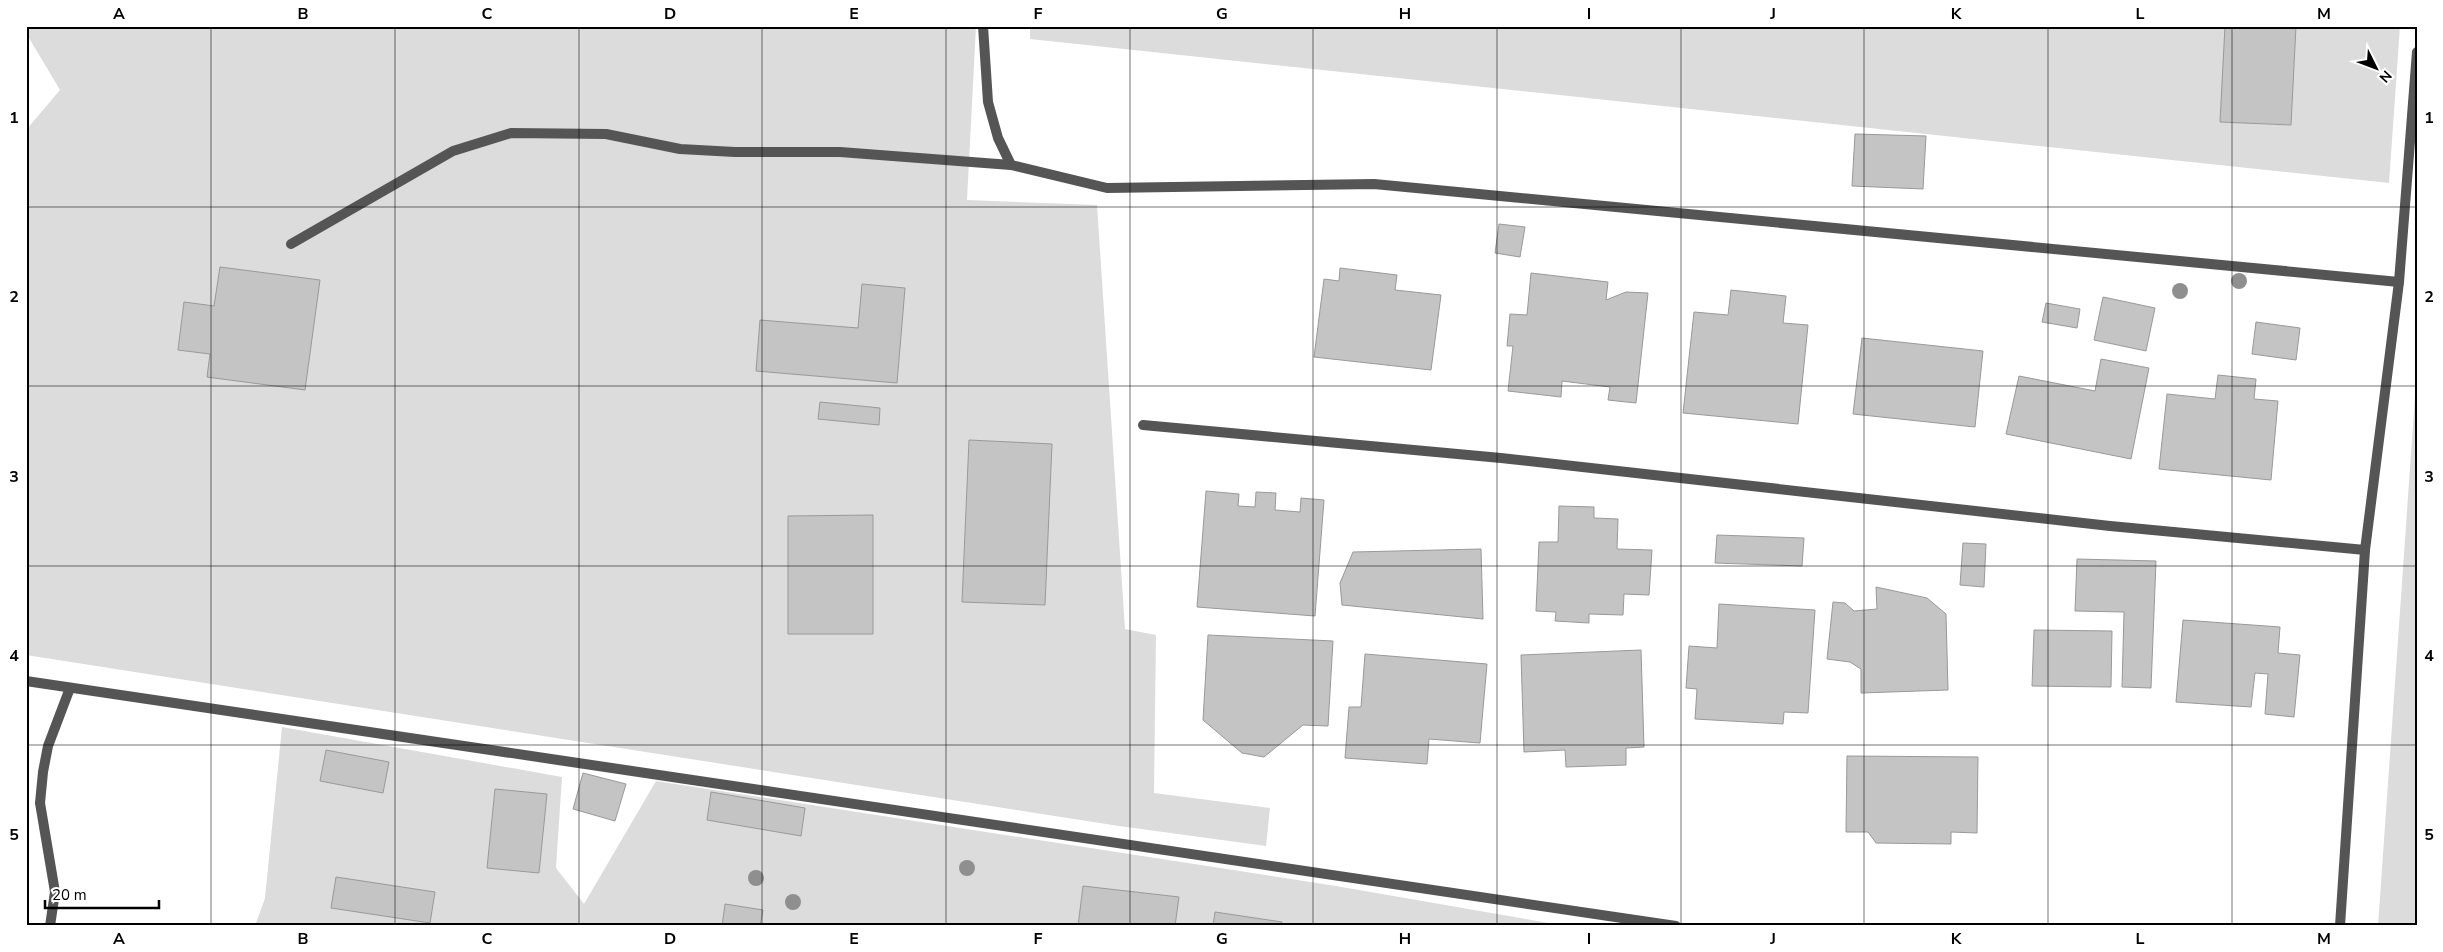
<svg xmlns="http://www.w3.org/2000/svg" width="2443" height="952" font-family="'Nunito Sans',sans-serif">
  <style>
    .green { fill: #dcdcdc }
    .building { fill: #c4c4c4; stroke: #999 }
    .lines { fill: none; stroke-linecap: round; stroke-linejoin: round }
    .minor { stroke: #555; stroke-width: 10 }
    .tree { fill: #8f8f8f }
    .grid { fill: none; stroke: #000; stroke-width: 1; stroke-opacity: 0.55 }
    .neatline { fill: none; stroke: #000; stroke-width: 2 }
    .grid-label { font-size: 16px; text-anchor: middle; font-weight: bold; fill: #000 }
  </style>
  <rect width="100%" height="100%" fill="#fff"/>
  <g class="green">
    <polygon points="26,26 976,26 967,200 1097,205 1125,629 1156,635 1154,793 1270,808 1266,846 1119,826 26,655 26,130 60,90 26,33"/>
    <polygon points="1030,26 2400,26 2389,183 1030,39"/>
    <polygon points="2417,368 2417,926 2378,926"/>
    <polygon points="282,727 562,777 556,868 584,904 656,781 1336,886 1566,926 255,926 265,898"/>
  </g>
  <g class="building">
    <polygon points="2225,26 2296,26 2291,125 2220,122"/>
    <polygon points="1855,134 1926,136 1923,189 1852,186"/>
    <polygon points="1499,224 1525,227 1520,257 1495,253"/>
    <polygon points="220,267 320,280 305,390 207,377 210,354 178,350 184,302 214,306"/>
    <polygon points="1340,268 1397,275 1395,290 1441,295 1431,370 1314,357 1324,279 1339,281"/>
    <polygon points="1531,273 1608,282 1606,300 1626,292 1648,293 1636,403 1608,400 1610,387 1562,381 1561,397 1508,391 1513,346 1507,346 1510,314 1527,315"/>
    <polygon points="862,284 905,288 897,383 756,371 760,320 858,328"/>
    <polygon points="1731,290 1786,296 1783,323 1808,325 1798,424 1683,413 1694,312 1728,315"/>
    <polygon points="2103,297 2155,308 2146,351 2094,340"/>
    <polygon points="2046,303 2080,309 2077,328 2042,322"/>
    <polygon points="2256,322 2300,328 2296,360 2252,354"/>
    <polygon points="1862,338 1983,351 1975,427 1853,414"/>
    <polygon points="2101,359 2149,368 2131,459 2006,434 2019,376 2095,391"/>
    <polygon points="2218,375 2256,379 2254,399 2278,401 2271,480 2159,469 2167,394 2215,399"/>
    <polygon points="820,402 880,408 879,425 818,419"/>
    <polygon points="969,440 1052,444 1045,605 962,602"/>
    <polygon points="1206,491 1239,494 1238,506 1255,507 1256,492 1276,493 1275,510 1300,512 1301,498 1324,500 1315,616 1197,607"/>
    <polygon points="1559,506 1594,507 1594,518 1618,519 1617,549 1652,550 1649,595 1624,594 1623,615 1589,614 1589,623 1555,621 1556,612 1536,611 1539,542 1558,542"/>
    <polygon points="873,515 873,634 788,634 788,516"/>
    <polygon points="1717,535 1804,538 1802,566 1715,563"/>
    <polygon points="1963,543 1986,544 1984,587 1960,585"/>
    <polygon points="1481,549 1483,619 1342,605 1340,583 1353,552"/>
    <polygon points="2077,559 2156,561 2151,688 2122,687 2124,612 2075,611"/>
    <polygon points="1876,587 1927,598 1946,614 1948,690 1861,693 1861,669 1850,662 1827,659 1833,602 1845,603 1854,611 1877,609"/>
    <polygon points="1719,604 1815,610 1808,713 1784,712 1783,724 1695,719 1697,689 1686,688 1689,646 1717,648"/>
    <polygon points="2183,620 2280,627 2278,653 2300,655 2294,717 2265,714 2268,674 2255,673 2251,707 2176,702"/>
    <polygon points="2034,630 2112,631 2111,687 2032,686"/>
    <polygon points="1208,635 1333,641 1328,726 1303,725 1264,757 1242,753 1203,720"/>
    <polygon points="1641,650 1644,747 1626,748 1626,765 1566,767 1565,750 1524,752 1521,655"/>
    <polygon points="1365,654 1487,664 1480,743 1429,739 1427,764 1345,758 1349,707 1361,707"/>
    <polygon points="326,750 389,762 383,793 320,781"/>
    <polygon points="1847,756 1978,757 1977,833 1951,832 1951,844 1876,843 1868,832 1846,832"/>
    <polygon points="583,773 626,784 615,821 573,809"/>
    <polygon points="495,789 547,794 539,873 487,868"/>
    <polygon points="711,792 805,808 801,836 707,820"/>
    <polygon points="336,877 435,892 430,923 331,908"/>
    <polygon points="1083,886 1179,897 1175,926 1078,926"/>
    <polygon points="725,904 763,910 760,926 722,926"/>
    <polygon points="1215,912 1282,922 1281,926 1213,926"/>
  </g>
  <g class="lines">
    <g class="minor">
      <polyline points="983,26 988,102 998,138 1011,165"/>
      <polyline points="291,244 453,151 511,133 606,134 680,149 735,152 840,152 1011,165 1107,188 1374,184 2399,282"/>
      <polyline points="1143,425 1501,458 2110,526 2365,550"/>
      <polyline points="26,681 1676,926"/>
      <polyline points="50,926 55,892 40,803 43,772 48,746 70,688"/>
      <polyline points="2340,926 2365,550 2399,282 2417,52"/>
    </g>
  </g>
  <g class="tree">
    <circle cx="2239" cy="281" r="8"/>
    <circle cx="2180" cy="291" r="8"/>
    <circle cx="967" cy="868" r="8"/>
    <circle cx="756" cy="878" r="8"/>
    <circle cx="793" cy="902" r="8"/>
  </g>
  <path class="grid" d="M 211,26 L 211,926M 395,26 L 395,926M 579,26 L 579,926M 762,26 L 762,926M 946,26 L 946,926M 1130,26 L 1130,926M 1313,26 L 1313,926M 1497,26 L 1497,926M 1681,26 L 1681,926M 1864,26 L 1864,926M 2048,26 L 2048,926M 2232,26 L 2232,926M 26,207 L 2417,207M 26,386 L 2417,386M 26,566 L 2417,566M 26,745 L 2417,745"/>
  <rect width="2443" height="952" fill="none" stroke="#ffffff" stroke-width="55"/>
  <g transform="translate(2376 68) rotate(132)" stroke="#ffffff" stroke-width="4" paint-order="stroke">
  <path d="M0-4L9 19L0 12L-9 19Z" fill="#000000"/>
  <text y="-8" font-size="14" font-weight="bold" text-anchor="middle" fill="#000000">N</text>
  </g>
  <path d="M45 900v8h114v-8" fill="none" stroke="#000000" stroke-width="2.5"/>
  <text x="52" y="900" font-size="15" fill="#000000" stroke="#ffffff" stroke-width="4" paint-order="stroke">20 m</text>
  <rect x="28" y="28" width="2388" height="896" class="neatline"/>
  <g class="grid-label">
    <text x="119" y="19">A</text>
    <text x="303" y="19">B</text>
    <text x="487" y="19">C</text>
    <text x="670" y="19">D</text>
    <text x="854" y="19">E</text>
    <text x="1038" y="19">F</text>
    <text x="1222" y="19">G</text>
    <text x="1405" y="19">H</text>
    <text x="1589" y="19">I</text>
    <text x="1773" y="19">J</text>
    <text x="1956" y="19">K</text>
    <text x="2140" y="19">L</text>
    <text x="2324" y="19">M</text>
    <text x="14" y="123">1</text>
    <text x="2429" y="123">1</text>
    <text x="14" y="302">2</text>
    <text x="2429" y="302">2</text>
    <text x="14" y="482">3</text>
    <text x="2429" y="482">3</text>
    <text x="14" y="661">4</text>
    <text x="2429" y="661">4</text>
    <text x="14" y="840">5</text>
    <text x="2429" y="840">5</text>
    <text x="119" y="944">A</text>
    <text x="303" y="944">B</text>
    <text x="487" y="944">C</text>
    <text x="670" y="944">D</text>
    <text x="854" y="944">E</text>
    <text x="1038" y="944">F</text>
    <text x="1222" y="944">G</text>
    <text x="1405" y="944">H</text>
    <text x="1589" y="944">I</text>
    <text x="1773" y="944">J</text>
    <text x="1956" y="944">K</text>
    <text x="2140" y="944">L</text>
    <text x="2324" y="944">M</text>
  </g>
</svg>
